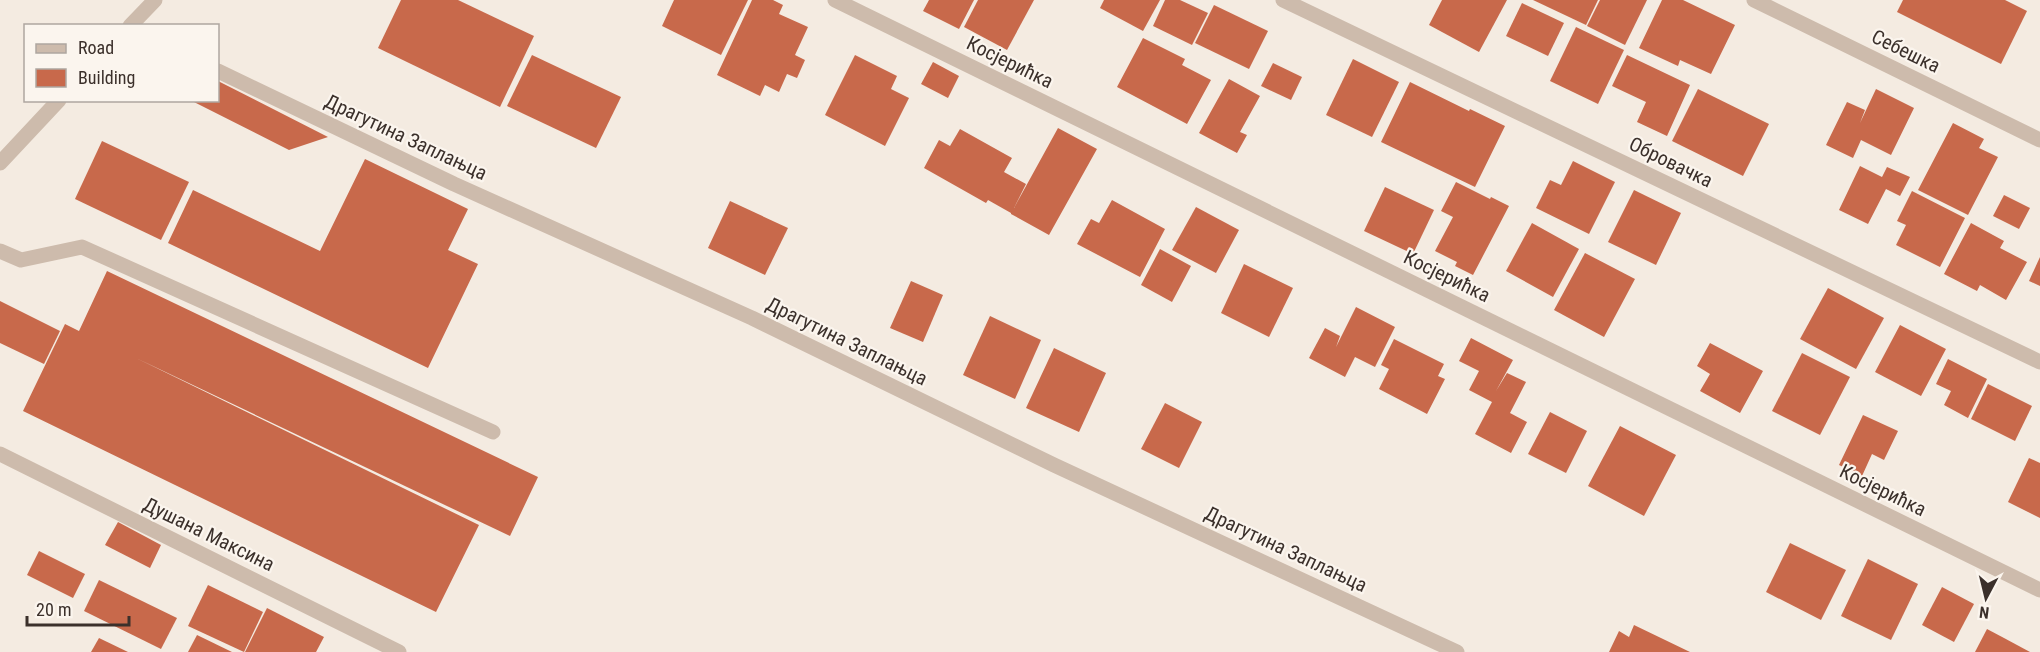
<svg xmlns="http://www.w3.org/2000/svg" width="2040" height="652" font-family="'Roboto Condensed',sans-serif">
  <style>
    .building { fill: #c8694b }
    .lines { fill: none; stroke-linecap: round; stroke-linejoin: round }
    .service { stroke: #cdbbac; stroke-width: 15 }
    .minor { stroke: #cdbbac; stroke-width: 15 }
    .labels { text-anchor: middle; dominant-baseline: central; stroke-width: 4.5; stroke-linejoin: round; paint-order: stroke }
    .street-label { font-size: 20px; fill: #3b302b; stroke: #fbf5ee }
  </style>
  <rect width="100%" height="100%" fill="#f4ebe1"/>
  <g class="building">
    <polygon points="401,0 458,0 534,36 500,107 378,48"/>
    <polygon points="674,0 748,0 721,55 662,26"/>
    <polygon points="752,0 773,0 783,5 779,14 808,27 795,55 805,60 797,78 787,74 779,92 765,85 760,96 717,75"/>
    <polygon points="929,0 974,0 959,29 923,11"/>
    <polygon points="978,0 1034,0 1007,50 964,27"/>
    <polygon points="1104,0 1160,0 1143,31 1100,8"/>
    <polygon points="1165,0 1180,0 1208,13 1192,45 1153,26"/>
    <polygon points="1442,0 1507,0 1479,52 1429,25"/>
    <polygon points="1533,0 1598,0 1586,25"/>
    <polygon points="1600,0 1647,0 1625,45 1587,26"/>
    <polygon points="1662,0 1683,0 1735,25 1711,74 1680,60 1678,66 1639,48"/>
    <polygon points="1903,0 2005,0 2027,11 2001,64 1897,12"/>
    <polygon points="1522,3 1564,23 1548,56 1506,36"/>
    <polygon points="1214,5 1268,31 1249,69 1195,43"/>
    <polygon points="1576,27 1624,50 1598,104 1550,81"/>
    <polygon points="1143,38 1185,59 1182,65 1211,80 1187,124 1117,87"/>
    <polygon points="532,55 621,97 596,148 507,106"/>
    <polygon points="855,55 897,76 891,89 909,98 885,146 825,115"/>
    <polygon points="1627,55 1690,85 1667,136 1637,122 1646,102 1612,86"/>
    <polygon points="1353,59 1399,82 1372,137 1326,115"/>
    <polygon points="933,62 959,76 948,98 921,84"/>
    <polygon points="1273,63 1302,77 1291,100 1261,86"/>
    <polygon points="1229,79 1260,96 1240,132 1247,135 1237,153 1199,133"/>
    <polygon points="218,81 328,137 289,150 190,100 218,100"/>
    <polygon points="1410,82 1469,111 1470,109 1505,126 1475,187 1381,142"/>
    <polygon points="1698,89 1769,124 1743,176 1672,141"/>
    <polygon points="1876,89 1914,108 1891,155 1861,140 1853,158 1826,145 1847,102 1865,110 1860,123"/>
    <polygon points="1953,123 1984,139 1979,148 1998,157 1968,215 1918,190"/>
    <polygon points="1058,128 1097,149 1049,235 1011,214 1011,213 988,200 986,203 924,168 939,140 950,146 960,129 1012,158 1004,172 1026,184 1014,208"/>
    <polygon points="102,141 189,182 161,240 75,199"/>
    <polygon points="365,159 468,209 448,250 478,264 428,368 168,243 193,190 320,251"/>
    <polygon points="1573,161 1615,182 1589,234 1536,208 1550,180 1561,185"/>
    <polygon points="1860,166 1882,177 1887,167 1910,177 1900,196 1886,189 1868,224 1839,210"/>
    <polygon points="1456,182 1490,199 1491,197 1509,206 1473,275 1455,266 1457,262 1435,251 1453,217 1441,211"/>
    <polygon points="1385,187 1434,210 1413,254 1364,231"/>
    <polygon points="1634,190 1681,213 1656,265 1608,242"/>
    <polygon points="1912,191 1965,218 1940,267 1896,245 1906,225 1897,221"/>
    <polygon points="2004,195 2030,208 2019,229 1993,216"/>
    <polygon points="1112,200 1165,229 1140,277 1077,244 1091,219 1099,223"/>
    <polygon points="730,201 788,228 765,275 708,248"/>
    <polygon points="1196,207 1239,230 1216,273 1172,250"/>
    <polygon points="1532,223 1579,249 1553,297 1506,271"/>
    <polygon points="1971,223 2004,241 2000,248 2027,262 2006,300 1980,285 1977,291 1944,274"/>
    <polygon points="1160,249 1191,266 1172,302 1141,285"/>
    <polygon points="1585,253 1635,279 1604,337 1554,310"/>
    <polygon points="2040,257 2040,286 2029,281"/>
    <polygon points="1244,264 1293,288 1269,337 1221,313"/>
    <polygon points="107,271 538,477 510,536 136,358 479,525 436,612 23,411 65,324 79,331"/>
    <polygon points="911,281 943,295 923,342 890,328"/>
    <polygon points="1828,288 1884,318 1856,369 1800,339"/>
    <polygon points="0,301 60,331 44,364 0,343"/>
    <polygon points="1356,307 1395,327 1375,367 1355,357 1345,377 1309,358 1325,328 1340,336 1336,347"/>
    <polygon points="990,316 1041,340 1015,399 963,375"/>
    <polygon points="1900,325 1946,349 1921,396 1875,372"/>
    <polygon points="1471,338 1513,360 1496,391 1507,373 1526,382 1510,413 1527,422 1511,453 1475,434 1492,402 1469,390 1479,371 1459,361"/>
    <polygon points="1394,339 1444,364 1438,376 1445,379 1427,414 1379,389 1389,369 1381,365"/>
    <polygon points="1710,343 1763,371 1740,413 1700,391 1710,374 1697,366"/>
    <polygon points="1054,348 1106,373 1079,432 1026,408"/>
    <polygon points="1802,353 1850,377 1820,435 1772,411"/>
    <polygon points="1948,359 1987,379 1968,418 1944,405 1951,391 1936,384"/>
    <polygon points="1988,384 2032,406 2015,441 1971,419"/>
    <polygon points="1165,403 1202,422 1179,468 1141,449"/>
    <polygon points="1550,412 1587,431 1566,473 1528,454"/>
    <polygon points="1863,415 1898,431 1884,460 1872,454 1862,476 1839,465"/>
    <polygon points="1620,426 1676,455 1644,516 1588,486"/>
    <polygon points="2029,458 2040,463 2040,518 2008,502"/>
    <polygon points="118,522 161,545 150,568 105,545"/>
    <polygon points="1790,543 1846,570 1821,620 1766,592"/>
    <polygon points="39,551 85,574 73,598 27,575"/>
    <polygon points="1868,559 1918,584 1891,640 1841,616"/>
    <polygon points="99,580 177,618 161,649 84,611"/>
    <polygon points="208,585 263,612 244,652 188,626"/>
    <polygon points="1942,587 1974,604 1954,642 1922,625"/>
    <polygon points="267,608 324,637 316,652 245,652"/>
    <polygon points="1634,625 1690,652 1609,652 1619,631 1629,637"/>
    <polygon points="1987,629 2004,638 2030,652 1975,652"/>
    <polygon points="197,635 232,652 188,652"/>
    <polygon points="99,638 128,652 91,652"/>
  </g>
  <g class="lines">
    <polyline class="service" points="0,251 21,260 82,247 493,432"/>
    <g class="minor">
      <polyline points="835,0 2040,590"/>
      <polyline points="1283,0 2040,362"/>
      <polyline points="1754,0 2040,140"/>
      <polyline points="130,26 155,0"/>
      <polyline points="218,71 454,184 752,318 1054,465 1457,652"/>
      <polyline points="0,163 59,100"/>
      <polyline points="0,454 399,652"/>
    </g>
  </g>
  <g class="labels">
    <g class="street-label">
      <text transform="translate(1906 51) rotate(26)">Себешка</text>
      <text transform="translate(1010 62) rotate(26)">Косјерићка</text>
      <text transform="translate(406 137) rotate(25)">Драгутина Заплањца</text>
      <text transform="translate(1671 162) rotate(26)">Обровачка</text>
      <text transform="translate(1447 276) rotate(26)">Косјерићка</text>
      <text transform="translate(847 341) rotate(26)">Драгутина Заплањца</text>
      <text transform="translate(1883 490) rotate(26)">Косјерићка</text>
      <text transform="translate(209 534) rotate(26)">Душана Максина</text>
      <text transform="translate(1286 549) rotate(25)">Драгутина Заплањца</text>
    </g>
  </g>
  <rect x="24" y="24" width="195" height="78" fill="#fbf5ee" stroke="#aea6a0" stroke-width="1.5"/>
  <rect x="36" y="44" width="30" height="9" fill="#cdbbac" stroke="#aea6a0" stroke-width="1.5"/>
  <text x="78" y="54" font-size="18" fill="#3b302b">Road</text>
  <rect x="36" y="69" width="30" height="18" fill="#c8694b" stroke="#aea6a0" stroke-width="1.5"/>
  <text x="78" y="84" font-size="18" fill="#3b302b">Building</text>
  <g transform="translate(1986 598) rotate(187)" stroke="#fbf5ee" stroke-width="4.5" paint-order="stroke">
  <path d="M0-4.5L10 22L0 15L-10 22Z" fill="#3b302b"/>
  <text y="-9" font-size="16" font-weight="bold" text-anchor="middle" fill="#3b302b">N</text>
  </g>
  <path d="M27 616v9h102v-9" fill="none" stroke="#3b302b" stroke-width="3"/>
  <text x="36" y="616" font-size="18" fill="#3b302b" stroke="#fbf5ee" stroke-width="4.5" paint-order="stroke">20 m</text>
</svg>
